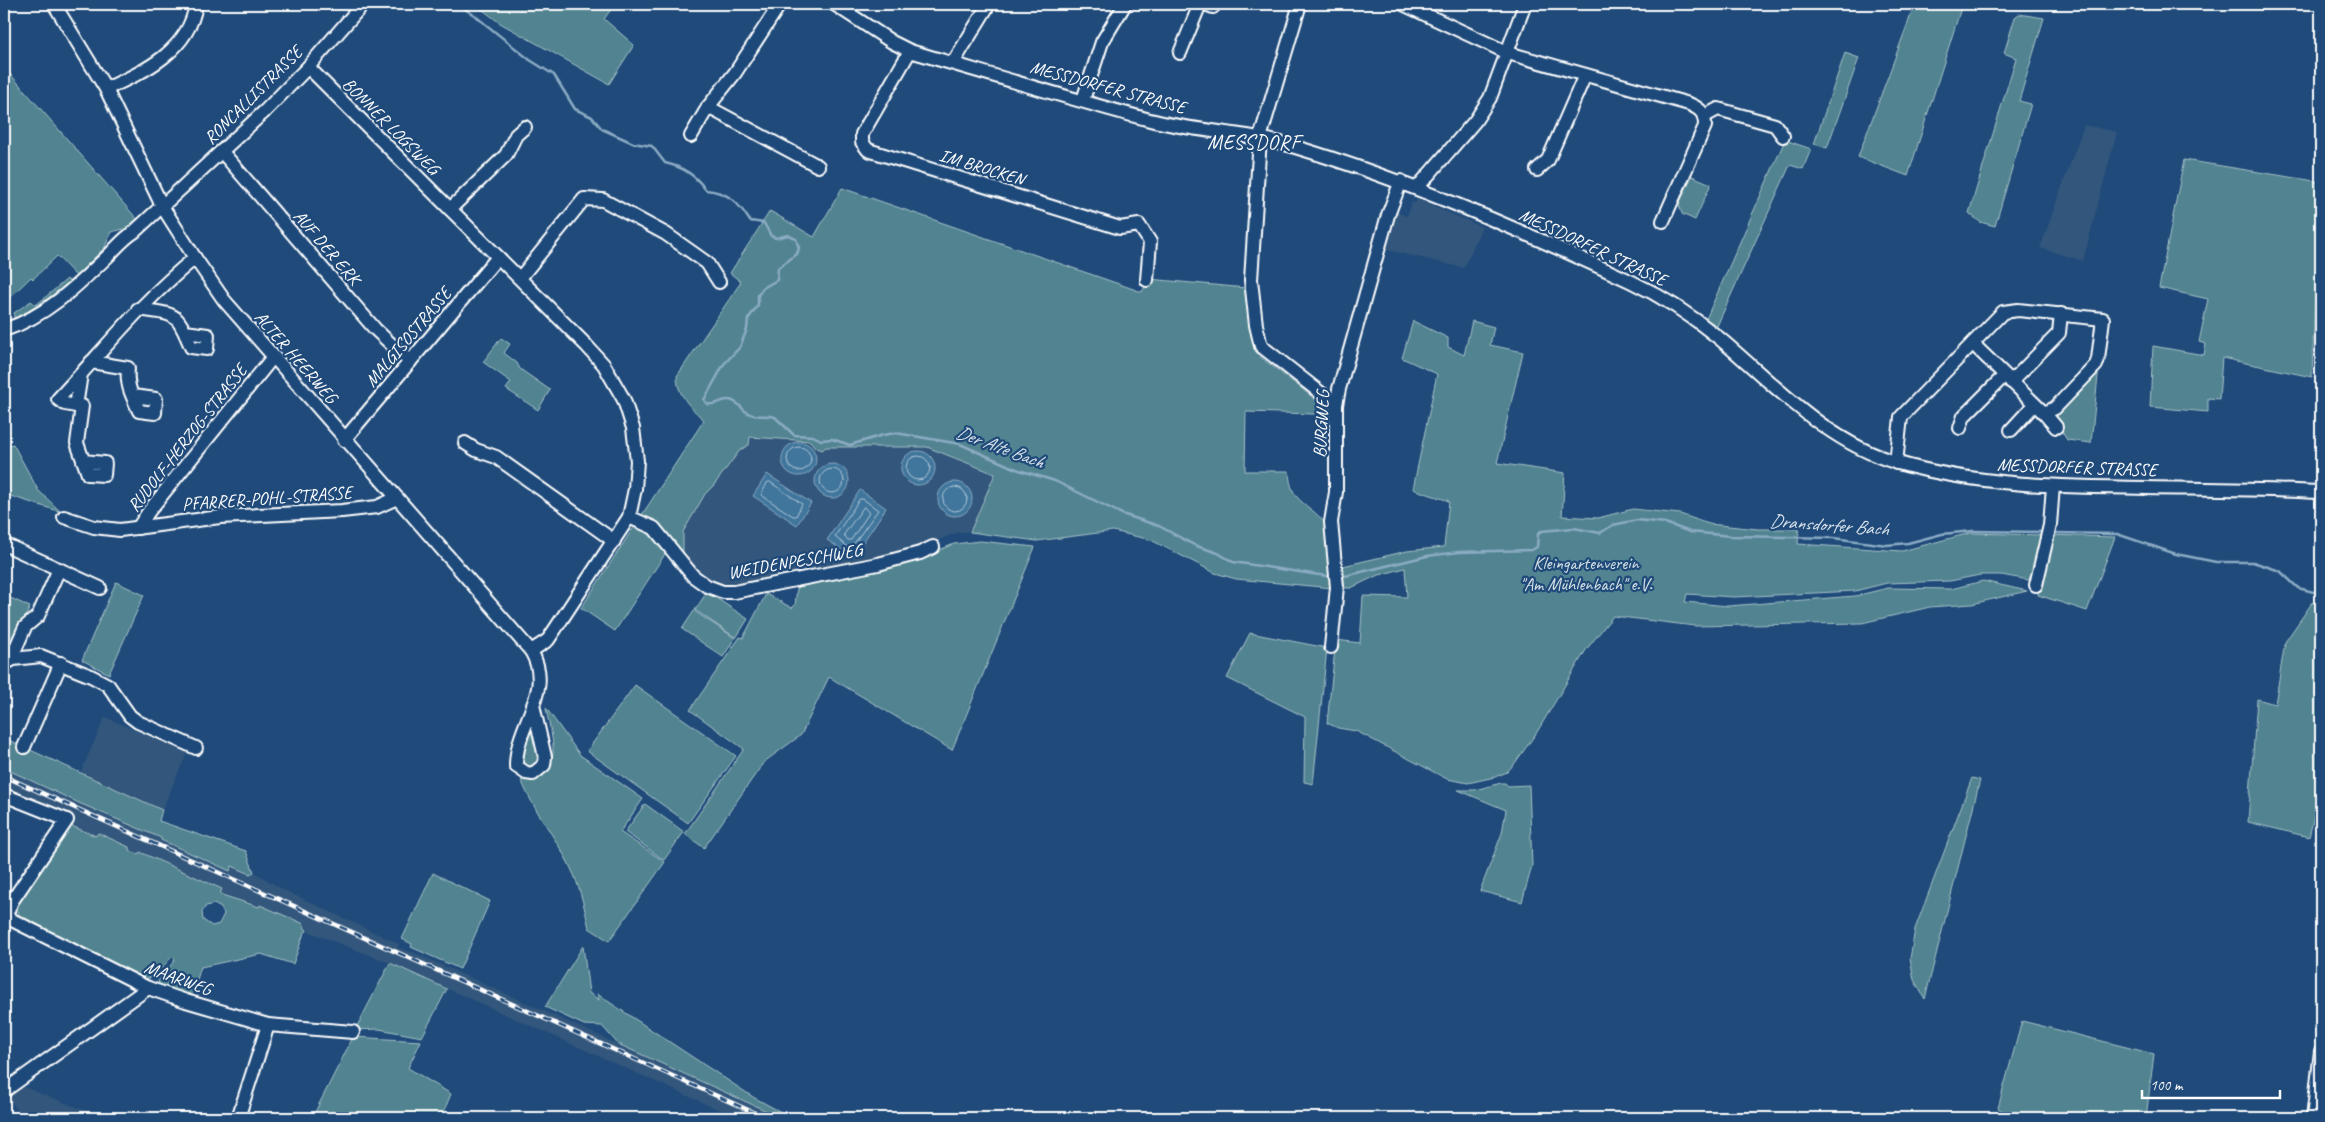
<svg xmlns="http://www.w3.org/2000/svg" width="2325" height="1122" font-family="Caveat,sans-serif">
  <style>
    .built { fill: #33577c }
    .green { fill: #518490; stroke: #a8c2c8; fill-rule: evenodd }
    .water { fill: #3f759c; stroke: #8cacc4 }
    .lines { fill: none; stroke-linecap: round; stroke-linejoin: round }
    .shore { stroke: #b2c8d7; stroke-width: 1 }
    .stream { stroke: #8cacc4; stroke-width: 2.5 }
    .minor-casing { stroke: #fff; stroke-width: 16 }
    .minor { stroke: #1f4a7a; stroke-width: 12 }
    .rail-casing { stroke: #fff; stroke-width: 4.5 }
    .rail { stroke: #1f4a7a; stroke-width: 2.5; stroke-dasharray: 8; stroke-linecap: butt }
    .labels { text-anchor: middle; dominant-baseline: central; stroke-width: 4.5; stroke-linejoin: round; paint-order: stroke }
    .street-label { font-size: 18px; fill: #fff; stroke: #1f4a7a }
    .park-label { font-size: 18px; fill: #d4e0e3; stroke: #1f4a7a }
    .water-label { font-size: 19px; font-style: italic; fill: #d9e3eb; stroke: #1f4a7a }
    .quarter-label { font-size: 20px; letter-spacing: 1px; fill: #fff; stroke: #1f4a7a }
  </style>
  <rect width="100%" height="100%" fill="#1f4a7a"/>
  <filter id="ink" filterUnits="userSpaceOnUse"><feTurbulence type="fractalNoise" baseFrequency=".02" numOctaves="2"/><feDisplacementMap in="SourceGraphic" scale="10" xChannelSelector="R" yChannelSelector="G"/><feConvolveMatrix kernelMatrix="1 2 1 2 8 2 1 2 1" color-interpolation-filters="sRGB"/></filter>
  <g filter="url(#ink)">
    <g class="built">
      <polygon points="2084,125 2117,132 2083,261 2040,248"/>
      <polygon points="1417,199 1482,227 1464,268 1383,249 1393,211 1407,216 1412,202 1415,203"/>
      <polygon points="750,437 810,441 815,447 822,450 825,447 927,447 995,475 970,532 959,532 914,550 909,546 900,554 737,585 720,583 701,575 683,553 683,532 705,494 714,485 740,449 749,445"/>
      <polygon points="105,717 187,753 162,810 80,774"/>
      <polygon points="4,768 79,803 162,838 161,840 229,871 232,866 250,874 254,872 282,889 399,944 398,948 413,952 782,1118 737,1118 390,963 307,931 306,927 260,905 259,908 220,894 221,889 140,852 139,855 128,850 129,847 98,834 96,837 69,825 72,820 4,789"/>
      <polygon points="21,1086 105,1118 23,1118 7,1096"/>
    </g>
    <g class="green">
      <polygon points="475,4 615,4 604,19 634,45 609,84 500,23"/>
      <polygon points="1915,4 1950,4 1961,8 1908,176 1858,157"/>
      <polygon points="2019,14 2044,18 2019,101 2031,104 1995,226 1980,222 1969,213 2016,58 2004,53 2015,17"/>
      <polygon points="1845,53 1859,58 1827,148 1814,144"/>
      <polygon points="4,67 137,219 128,228 111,232 105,247 76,276 57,256 33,279 31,277 4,303"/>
      <polygon points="1785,140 1811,149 1803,169 1790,165 1717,326 1706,319"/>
      <polygon points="2184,160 2321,182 2321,267 2315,292 2312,377 2222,358 2219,399 2208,398 2208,412 2150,407 2153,346 2204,355 2206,344 2199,342 2208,299 2159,288"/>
      <polygon points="1692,176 1711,184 1695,220 1682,214 1679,204"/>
      <path d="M 842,188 L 1142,292 L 1149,279 L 1246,288 L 1253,339 L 1258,355 L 1328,409 L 1314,414 L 1246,412 L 1245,471 L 1289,471 C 1290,503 1308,502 1325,523 L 1332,588 L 1236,579 L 1215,573 L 1151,540 L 1113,531 L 1037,541 L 970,532 L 995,474 L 927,447 L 826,447 L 822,450 L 815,447 L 810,441 L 750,437 L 749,445 L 740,450 L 714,485 L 705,494 L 683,532 L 683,553 L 667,551 L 615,631 L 581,608 L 704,420 C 691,408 677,395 677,376 L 741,282 L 730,273 L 770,211 L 814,237 Z"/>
      <path d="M 67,279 L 70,282 C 52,297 36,311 14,319 L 14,313 L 31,301 L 36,305 Z"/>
      <polygon points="1413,321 1448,338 1448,347 1464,355 1472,321 1494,327 1490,345 1523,352 1497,463 1565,473 1562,516 1598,518 1633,509 1680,514 1709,524 1758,529 1799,529 1798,544 1902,551 1970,533 2115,537 2087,611 2038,595 2040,582 2001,575 1980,575 1950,581 1887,583 1855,591 1734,597 1687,594 1685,602 1728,606 1855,596 1888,588 1951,589 1983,581 2027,591 1972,604 1930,607 1862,623 1695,626 1613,616 1586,650 1537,732 1515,763 1507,772 1495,777 1468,783 1447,779 1356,731 1338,728 1327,723 1336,640 1360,643 1363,596 1407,597 1405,568 1376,576 1351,588 1344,588 1343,566 1407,551 1444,547 1449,501 1413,489 1437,374 1402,358"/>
      <polygon points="501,338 510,344 504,353 517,363 520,369 550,390 538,410 506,389 511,382 483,362"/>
      <polygon points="2099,366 2091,443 2067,440 2059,427 2062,423 2055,416"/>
      <polygon points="13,444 38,490 61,512 4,494 4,447"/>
      <polygon points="980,541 1035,547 952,750 829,677 801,735 764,762 704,848 685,834 744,749 690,710 740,637 743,638 766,594 792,608 795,605 797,589 804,582 932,553 954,544"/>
      <polygon points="116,582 144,595 109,674 82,660"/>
      <polygon points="707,592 748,619 736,638 695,610"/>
      <polygon points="4,595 30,607 12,646 4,654"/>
      <polygon points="2321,602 2321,613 2317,624 2321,644 2321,787 2309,837 2248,822 2257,699 2275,704 2285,642 2312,603"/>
      <polygon points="694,611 735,638 723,657 682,629"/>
      <polygon points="1250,633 1327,648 1313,784 1304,782 1305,717 1227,678"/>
      <polygon points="635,685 736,756 688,823 587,751"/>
      <path d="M 546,708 L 580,755 L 643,799 L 620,832 L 665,862 L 609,941 L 589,928 C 585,910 581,892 574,875 C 560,842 535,814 521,780 L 541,777 C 562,757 550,734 546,708 Z"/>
      <path d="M 531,723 L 539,757 L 538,763 L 531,768 C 524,767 522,764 521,758 Z"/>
      <polygon points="4,738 162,810 159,821 246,851 254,872 250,874 232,866 230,871 161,840 161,838 79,803 4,768"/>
      <polygon points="1972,778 1980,780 1925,999 1914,980 1910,959 1915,929"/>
      <polygon points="1501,783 1505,783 1508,786 1529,785 1532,866 1522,902 1480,891 1502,833 1506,810 1458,790 1475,790"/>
      <polygon points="645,804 684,832 664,860 625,832"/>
      <path d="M 69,825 L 96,836 L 98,833 L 129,847 L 129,850 L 138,854 L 140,852 L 222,889 L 220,894 L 225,896 L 259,907 L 260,905 L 302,923 L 307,931 L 304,933 L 293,964 L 261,954 L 201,967 L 191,998 L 160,988 L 158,981 L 175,960 L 172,957 C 162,966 156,980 141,979 L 20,918 L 16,905 ZM 214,904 L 221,908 L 224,914 L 219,924 L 212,926 L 203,920 L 202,912 L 206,906 Z"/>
      <polygon points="433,873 490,901 460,969 411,947 412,944 402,939"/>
      <polygon points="583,946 589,993 599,1000 597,994 753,1097 792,1118 782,1118 618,1044 602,1026 584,1025 545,1007"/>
      <polygon points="390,963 447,989 422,1037 379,1029 355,1030"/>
      <polygon points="2022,1021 2154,1054 2146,1118 2012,1118 1998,1108"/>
      <polygon points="353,1037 421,1041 408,1068 451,1094 441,1118 312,1118"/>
    </g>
    <g class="water">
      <circle cx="799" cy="459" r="17"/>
      <circle cx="918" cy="468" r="17"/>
      <circle cx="832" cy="481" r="17"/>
      <polygon points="767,474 811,503 797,525 753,496"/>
      <circle cx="955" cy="499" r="17"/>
      <polygon points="860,490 886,508 853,557 827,540"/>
    </g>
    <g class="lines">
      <g class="shore">
        <circle cx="799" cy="459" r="12"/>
        <circle cx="918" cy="468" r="12"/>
        <circle cx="832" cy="481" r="12"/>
        <polygon points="770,482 802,504 796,516 793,516 761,495 767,483"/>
        <circle cx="955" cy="499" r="12"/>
        <polygon points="860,499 863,499 878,510 850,549 835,537"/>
        <polygon points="864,507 869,513 851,540 848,540 844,535"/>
      </g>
      <g class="stream">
        <path d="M 457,4 L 474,15 L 530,60 L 554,75 L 575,109 L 592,117 L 602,129 L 633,143 L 652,146 L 665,163 C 683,167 695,175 706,190 C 728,192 738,202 750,221 L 764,223 L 771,236 L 776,238 L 788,235 L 796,239 L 799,248 L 797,254 L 778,268 L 777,280 L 763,288 L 758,295 L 758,305 L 748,319 L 747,329 L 740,347 L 724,364 L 704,400 L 707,404 C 718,406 721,399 729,400 C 737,400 742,410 748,413 C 757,418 767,414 775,417 L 794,435 L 813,436 L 821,440 L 832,439 L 850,445 L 883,435 L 896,433 L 960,444 L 1016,469 L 1055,481 L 1122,514 L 1159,526 L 1194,545 L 1218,553 L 1233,562 L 1333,577"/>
        <polyline points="2053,533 2117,534 2176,554 2216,562 2253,562 2280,571 2298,588 2321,594"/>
        <polyline points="1341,577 1427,556 1459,552 1532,550 1537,547 1538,534 1541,531 1574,528 1600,533 1613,525 1637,520 1665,523 1690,532 1731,536 1833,538 1887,545 1908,543 1942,534 1973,531 2045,532"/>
      </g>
      <g class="minor-casing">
        <g id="minor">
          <path d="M 54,4 L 106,89 L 162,206 L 195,258 L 224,300 L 531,651 C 555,692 516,722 516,766 L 526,773 L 533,774 L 544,765 L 545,757 L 533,705"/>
          <path d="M 834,4 L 892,42 L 910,51 C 989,74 1070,99 1150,120 C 1197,132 1246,132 1292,146 C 1409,181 1520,230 1630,281 C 1662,296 1692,316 1719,338 C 1774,384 1827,443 1898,463 C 1979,486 2063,487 2147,488 C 2205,489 2263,489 2321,492"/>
          <polyline points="1205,4 1213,7"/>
          <polyline points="1300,4 1260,138 1251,280 1256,325 1261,346 1336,405"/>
          <path d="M 1403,4 L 1508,53 L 1689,104 C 1701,109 1705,113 1705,126 L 1663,221"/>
          <polyline points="910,51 862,134 862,142 868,150 1120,228 1139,225 1150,242 1147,280"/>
          <polyline points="1180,53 1200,4"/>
          <polyline points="953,63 989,4"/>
          <polyline points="308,67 586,345 604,365 624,400 633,428 637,461 635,489 629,517 548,640 531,651"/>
          <path d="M 106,89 C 145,71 189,51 196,4"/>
          <polyline points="1083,100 1102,42 1125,4"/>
          <polyline points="708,107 818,166"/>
          <polyline points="1705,116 1718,109 1775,125 1783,136"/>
          <polyline points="691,136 708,107 735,73 780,4"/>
          <polyline points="222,152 375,329 410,362"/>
          <polyline points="1537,170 1548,160 1585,75"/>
          <polyline points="1417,188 1475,121 1490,98 1525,4"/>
          <polyline points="450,209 506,155 516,135 525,127"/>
          <polyline points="520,278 584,199 603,200 666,234 707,263 719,282"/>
          <path d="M 138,309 C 176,315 176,310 191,347 L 207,349 L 208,335 L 185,332"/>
          <path d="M 4,330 C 45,317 77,286 108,256 C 117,247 123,239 134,232 L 265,111 L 308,67 L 363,4"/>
          <path d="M 91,362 L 128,368 C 126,386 132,395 139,411 L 155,413 L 156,399 L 133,396"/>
          <path d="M 81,374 L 76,406 L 65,404 L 58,399 C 103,351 143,300 195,258"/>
          <polyline points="2011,382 2059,333 2061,314"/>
          <polyline points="76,406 82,406 77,443 88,474 104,475 105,463 83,461"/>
          <polyline points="2044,413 2056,427"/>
          <polyline points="1960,428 1964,416 2004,376"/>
          <polyline points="2011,430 2034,405"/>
          <polyline points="344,440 498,257"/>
          <polyline points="465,443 476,450 496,457 614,541"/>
          <polyline points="1896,463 1901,417 2003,312 2018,310 2103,319 2098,359 2096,365 2055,408 2044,413 1973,344"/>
          <polyline points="64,517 94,527 120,530 220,517 342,511 377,507 397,498"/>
          <polyline points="629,517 654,528 693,576 707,586 723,592 734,592 878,564 920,553 933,547"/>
          <polyline points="138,528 149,511 273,357"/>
          <polyline points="4,544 100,588"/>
          <polyline points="2036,585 2050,525 2053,486"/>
          <polyline points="1331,647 1337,587 1331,522 1336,492 1336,405 1339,389 1388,215 1401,181"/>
          <polyline points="4,660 41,656 91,676 108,685 130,716 138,722 196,748"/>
          <polyline points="10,661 25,627 38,616 59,569"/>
          <polyline points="24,747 61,663"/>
          <polyline points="4,795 67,820 12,901 4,920"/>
          <polyline points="4,916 148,988 186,1001 268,1025 353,1032"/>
          <polyline points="4,1091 148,988"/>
          <polyline points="238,1118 268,1025"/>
          <polyline points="2313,1118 2321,1051"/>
        </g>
      </g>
      <use href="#minor" class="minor"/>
      <g class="rail-casing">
        <polyline id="rail" points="4,776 766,1118"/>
      </g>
      <use href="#rail" class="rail"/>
    </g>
  </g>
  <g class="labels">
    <g class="street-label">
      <text transform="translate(1108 87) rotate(15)">MESSDORFER STRASSE</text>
      <text transform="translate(253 95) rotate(-45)">RONCALLISTRASSE</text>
      <text transform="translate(391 126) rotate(45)">BONNER LOGSWEG</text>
      <text transform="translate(982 167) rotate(17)">IM BROCKEN</text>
      <text transform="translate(327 247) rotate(49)">AUF DER ERK</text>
      <text transform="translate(1593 247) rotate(25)">MESSDORFER STRASSE</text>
      <text transform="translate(408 337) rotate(-50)">MALGISOSTRASSE</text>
      <text transform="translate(296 357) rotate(49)">ALTER HEERWEG</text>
      <text transform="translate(1321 424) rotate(-87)">BURGWEG</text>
      <text transform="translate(187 438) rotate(-52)">RUDOLF-HERZOG-STRASSE</text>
      <text transform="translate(2077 467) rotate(2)">MESSDORFER STRASSE</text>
      <text transform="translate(267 498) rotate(-4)">PFARRER-POHL-STRASSE</text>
      <text transform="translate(795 561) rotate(-10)">WEIDENPESCHWEG</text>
      <text transform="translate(178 978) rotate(20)">MAARWEG</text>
    </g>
    <g class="park-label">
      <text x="1586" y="563">Kleingartenverein<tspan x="1586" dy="21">"Am Mühlenbach" e.V.</tspan></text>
    </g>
    <g class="water-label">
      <text transform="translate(1000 447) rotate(20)">Der Alte Bach</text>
      <text transform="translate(1829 525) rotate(4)">Dransdorfer Bach</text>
    </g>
    <g class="quarter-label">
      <text x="1254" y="142">MESSDORF</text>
    </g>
  </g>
  <rect width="2325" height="1122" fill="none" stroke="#1f4a7a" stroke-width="20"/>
  <rect x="10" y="10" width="2305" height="1102" fill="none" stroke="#fff" stroke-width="2" filter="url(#ink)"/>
  <path d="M2142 1090v8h138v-8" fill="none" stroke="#ffffff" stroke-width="2.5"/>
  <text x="2150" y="1090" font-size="15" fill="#ffffff" stroke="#1f4a7a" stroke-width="4" paint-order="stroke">100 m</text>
</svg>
